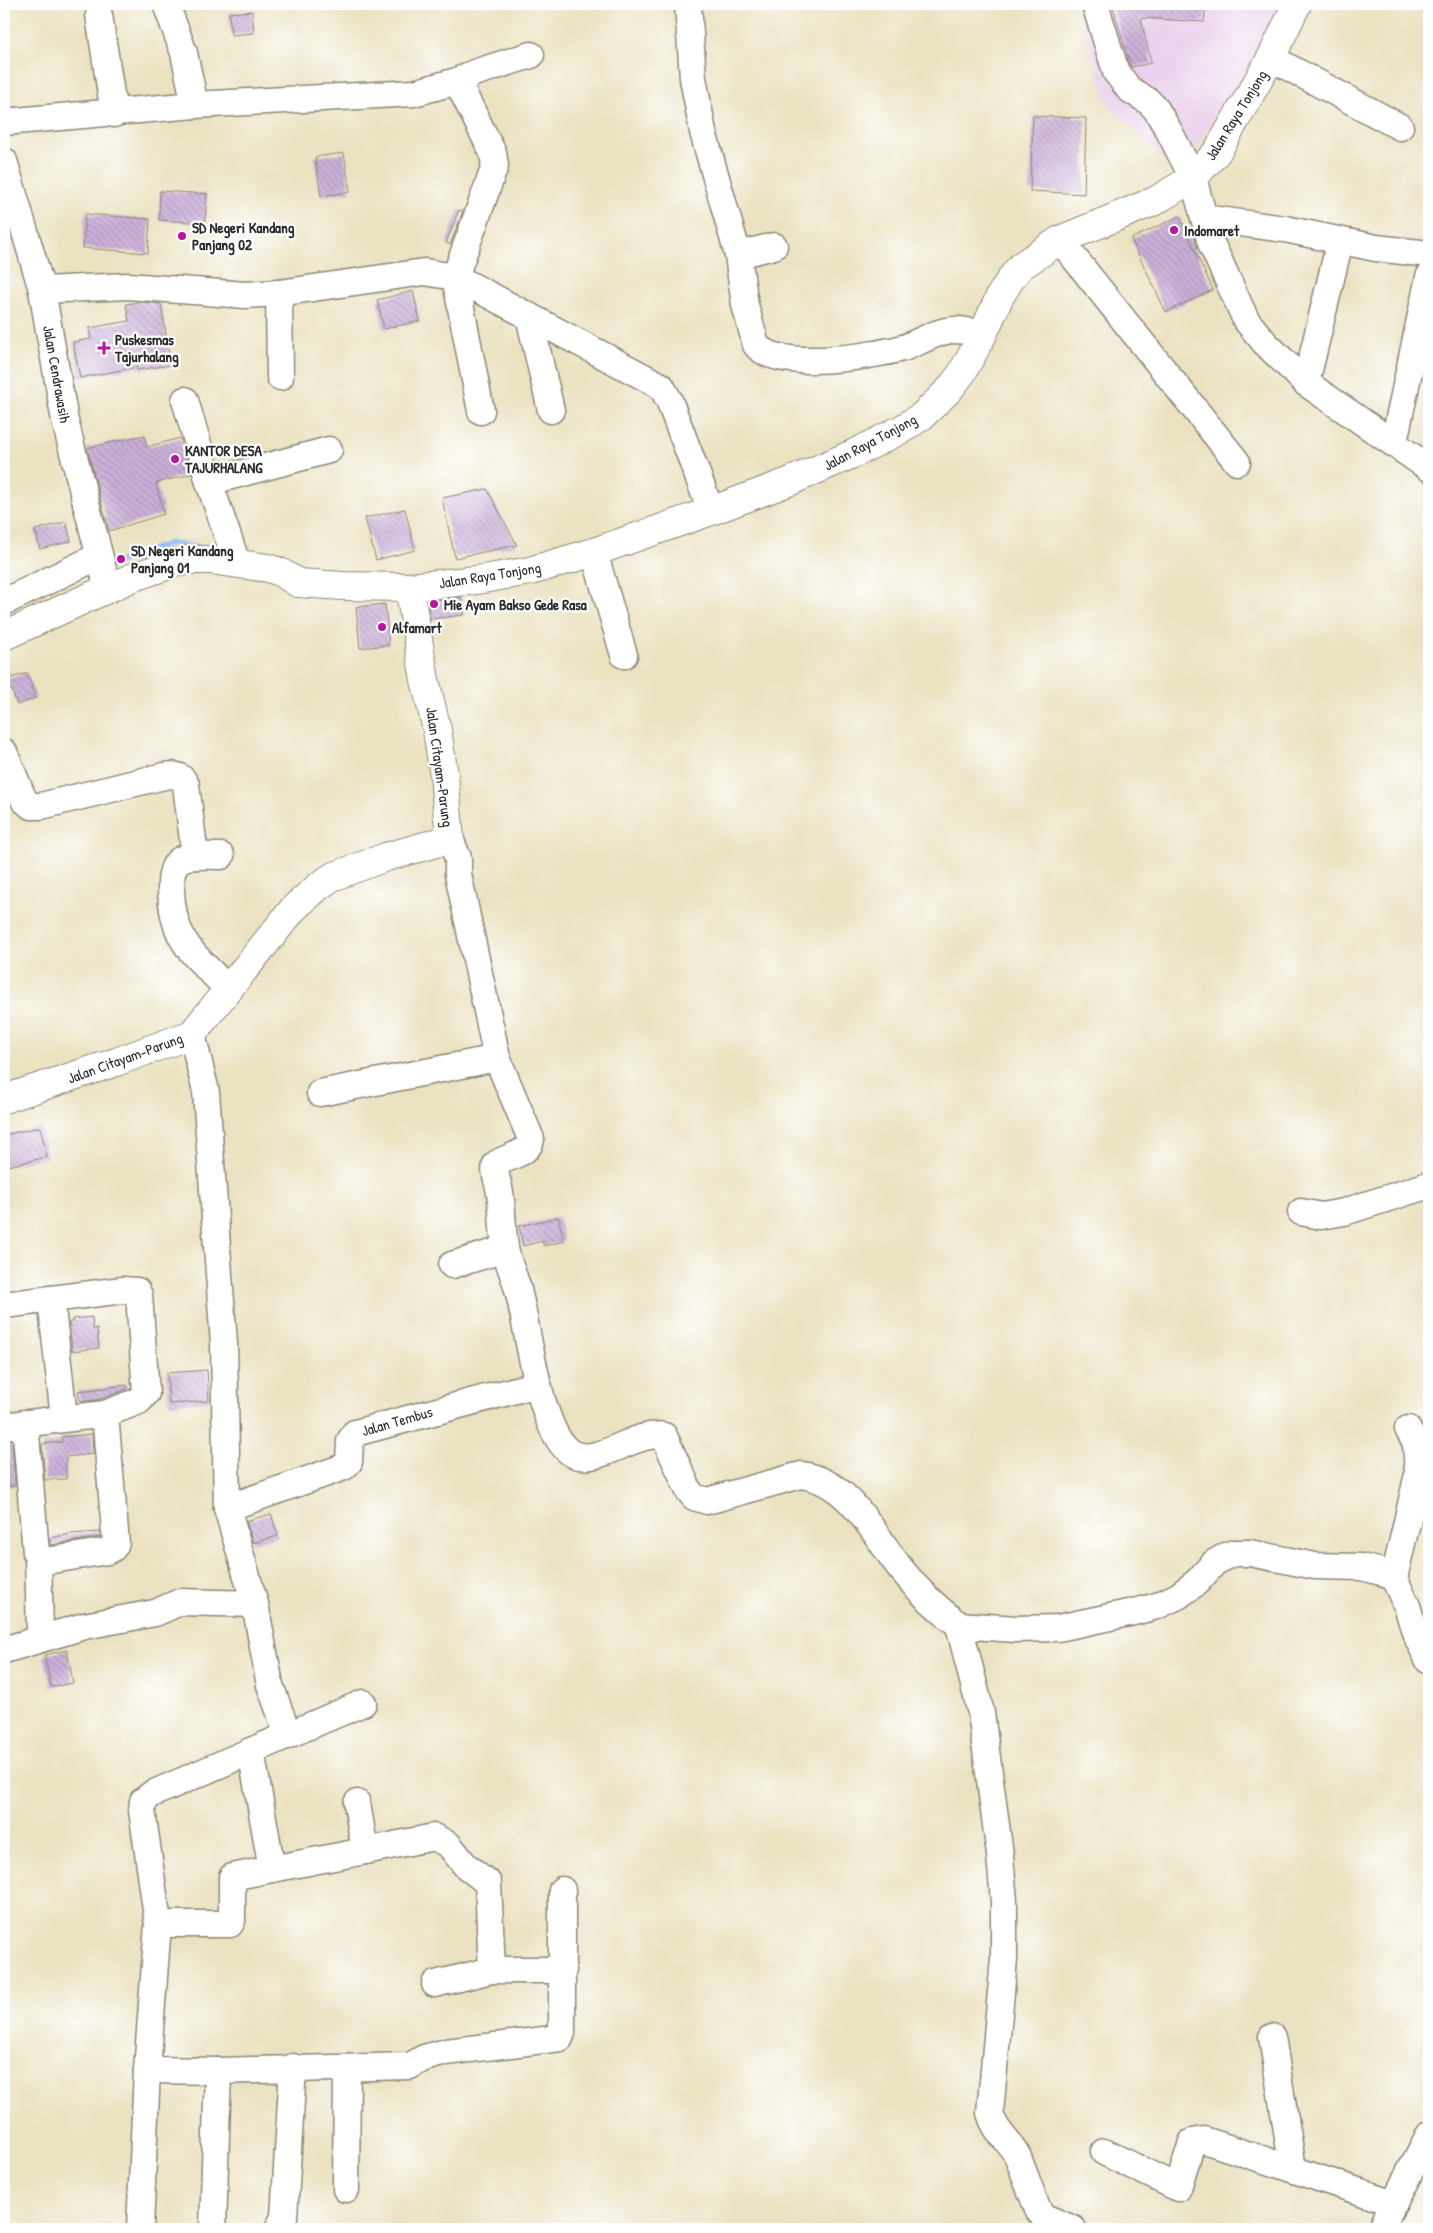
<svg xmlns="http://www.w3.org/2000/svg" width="1433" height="2233" font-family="'Patrick Hand',sans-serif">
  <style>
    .built { fill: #ead1ec }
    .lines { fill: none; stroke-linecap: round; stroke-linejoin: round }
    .stream { stroke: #84b5f0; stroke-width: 5.5 }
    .building { fill: url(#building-back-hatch) }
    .minor-casing { stroke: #8b8676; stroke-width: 29 }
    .major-casing { stroke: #8b8676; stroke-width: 30 }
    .minor { stroke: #fff; stroke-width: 26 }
    .major { stroke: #fff; stroke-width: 28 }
    .poi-dot { fill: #b5179e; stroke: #fff; stroke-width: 2 }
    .labels { text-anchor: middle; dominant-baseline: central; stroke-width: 4.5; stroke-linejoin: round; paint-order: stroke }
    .street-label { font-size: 15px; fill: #2b2b2b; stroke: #fff }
    .poi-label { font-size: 15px; font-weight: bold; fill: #2b2b2b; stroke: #fff; text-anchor: start }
  </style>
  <defs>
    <pattern id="building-back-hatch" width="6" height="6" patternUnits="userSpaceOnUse" patternTransform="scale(1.25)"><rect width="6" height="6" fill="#ccb0da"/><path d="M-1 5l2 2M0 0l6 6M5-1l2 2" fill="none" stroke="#a68fb1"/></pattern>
  </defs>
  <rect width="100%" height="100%" fill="#fff"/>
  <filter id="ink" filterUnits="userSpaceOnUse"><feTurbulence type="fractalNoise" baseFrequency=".02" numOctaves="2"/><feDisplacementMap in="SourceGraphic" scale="10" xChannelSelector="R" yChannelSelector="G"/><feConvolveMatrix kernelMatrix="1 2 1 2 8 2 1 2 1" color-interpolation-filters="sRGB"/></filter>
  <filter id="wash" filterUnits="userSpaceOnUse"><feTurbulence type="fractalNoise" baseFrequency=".0096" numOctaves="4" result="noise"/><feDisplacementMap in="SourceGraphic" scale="20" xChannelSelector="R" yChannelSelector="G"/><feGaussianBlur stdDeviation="1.12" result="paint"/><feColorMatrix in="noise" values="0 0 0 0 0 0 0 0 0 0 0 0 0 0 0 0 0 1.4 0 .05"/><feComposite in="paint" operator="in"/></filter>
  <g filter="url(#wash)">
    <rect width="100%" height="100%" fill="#ebe2c1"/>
    <polygon class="built" points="1076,4 1286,4 1271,31 1179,174 1108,104"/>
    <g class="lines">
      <polyline class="stream" points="110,565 171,543 196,547"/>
    </g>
    <g id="blocks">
      <g class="building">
        <polygon points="1112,4 1206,4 1204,22 1141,18 1151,63 1131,67"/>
        <polygon points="252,11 254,33 231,35 229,13"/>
        <polygon points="1033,116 1086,118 1084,194 1030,191"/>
        <polygon points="344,153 350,192 321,196 315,157"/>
        <polygon points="160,191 207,194 205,223 159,220"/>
        <polygon points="459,210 463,211 450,245 446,243"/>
        <polygon points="85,214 150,219 148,253 83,248"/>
        <polygon points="1179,216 1213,290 1166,312 1131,239"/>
        <polygon points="413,291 420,321 384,329 377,300"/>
        <polygon points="140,302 161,304 171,365 137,370 137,367 80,378 73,342 91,339 89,328 129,321 126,304"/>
        <polygon points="144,435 147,447 180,438 191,474 156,483 164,514 109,531 87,448"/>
        <polygon points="487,489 517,545 455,558 442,498"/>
        <polygon points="405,509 415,550 376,560 365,518"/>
        <polygon points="66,522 71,541 40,549 35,530"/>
        <polygon points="461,597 464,615 430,619 427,601"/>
        <polygon points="385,604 389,645 360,648 356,607"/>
        <polygon points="27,673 36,698 17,705 8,679"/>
        <polygon points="40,1127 47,1157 4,1167 4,1135"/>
        <polygon points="558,1217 564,1241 544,1246 542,1241 523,1246 519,1226"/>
        <polygon points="92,1317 93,1329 97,1328 99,1348 72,1351 69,1322 73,1322 72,1319"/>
        <polygon points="207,1370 209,1401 169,1404 167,1373"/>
        <polygon points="127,1385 127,1389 101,1399 80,1402 78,1391"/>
        <polygon points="92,1434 93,1454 66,1457 66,1479 45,1480 42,1444 62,1442 61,1437"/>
        <polygon points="4,1443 12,1443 15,1486 4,1487"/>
        <polygon points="271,1514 278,1536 253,1543 246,1521"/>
        <polygon points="100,1532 100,1537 50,1545 50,1538 70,1534"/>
        <polygon points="67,1650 73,1683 51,1687 44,1655"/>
      </g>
    </g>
  </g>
  <g filter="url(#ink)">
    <use href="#blocks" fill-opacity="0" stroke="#8b8676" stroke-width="1"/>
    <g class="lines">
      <g class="minor-casing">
        <g id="minor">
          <polyline points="166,4 184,53 195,105"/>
          <path d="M 688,4 L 693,78 L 703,132 L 738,255 L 745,305 L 756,345 C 777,372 873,356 903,348 C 918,343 931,334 946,331 C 958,328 971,332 983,334"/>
          <polyline points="1095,4 1116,72 1129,89 1148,101 1156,109 1169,131 1193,178 1211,243 1246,320 1265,343 1306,383 1429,468"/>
          <polyline points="99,15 114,114"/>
          <polyline points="1271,58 1400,127"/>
          <polyline points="457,81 493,153 495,166 455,277 481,411"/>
          <polyline points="4,122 195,105 414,93 457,81 474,73 531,55"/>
          <polyline points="4,161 42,290 65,421 108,589"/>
          <polyline points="1204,218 1285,229 1376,248 1429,254"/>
          <polyline points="1060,240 1237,462"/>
          <polyline points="738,255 774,246"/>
          <polyline points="42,290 128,286 245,295 279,293 424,272 455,277 661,386 669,400 711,511"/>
          <polyline points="279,293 280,377"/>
          <polyline points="529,316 551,410"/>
          <polyline points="1306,383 1340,241"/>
          <polyline points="185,400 209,482 237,563"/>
          <polyline points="1394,442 1429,277"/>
          <polyline points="209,482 329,450"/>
          <polyline points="594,552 624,655"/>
          <polyline points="4,602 99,556"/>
          <path d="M 4,752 L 24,800 L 31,806 L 41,806 L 164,776 C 174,774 182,775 186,785 L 195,856"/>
          <path d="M 450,839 L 458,858 L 458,874 L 497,1058 L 531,1139 C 530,1154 507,1156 496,1164 C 493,1174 499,1183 500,1193 C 503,1211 502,1229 505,1247 C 507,1263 516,1278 519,1294 C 528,1328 540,1438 573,1454 C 600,1466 635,1430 664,1436 L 689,1491 L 694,1497 L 707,1501 L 801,1475 C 850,1481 873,1534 901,1569 C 918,1591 938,1609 959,1625"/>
          <path d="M 221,856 C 191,856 170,850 171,888 C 172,942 194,954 229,990"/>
          <polyline points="192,1034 206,1092 224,1344 227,1508 255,1604 270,1685 288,1735 251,1751 272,1869 365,1851 357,1803"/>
          <polyline points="320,1093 497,1058"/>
          <polyline points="1301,1212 1321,1216 1344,1212 1429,1185"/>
          <polyline points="452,1265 505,1249"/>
          <polyline points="51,1299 64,1418"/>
          <polyline points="4,1305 123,1290 137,1291 139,1295 146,1393 139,1401 105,1414 4,1426"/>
          <polyline points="25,1423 36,1553 43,1560 52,1560 108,1551 113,1548 116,1543 105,1414"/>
          <polyline points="227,1508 344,1467 349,1462 350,1441 355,1433 538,1384"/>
          <polyline points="38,1557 40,1633"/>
          <polyline points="1394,1578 1418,1474 1416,1444 1408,1429"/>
          <polyline points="4,1650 84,1626 155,1613 180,1602 255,1604"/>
          <polyline points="288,1735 363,1703"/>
          <polyline points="251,1751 152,1794 143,1801 142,1810 158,1924 147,2070 218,2071 410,2066 424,2058 446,2052 560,2038 562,2033 562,1890"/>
          <polyline points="365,1851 434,1837 449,1845 465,1865 488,1883 492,1970"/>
          <polyline points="158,1924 230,1924 232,1921 232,1877 272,1869"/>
          <polyline points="435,1984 492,1970 563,1970"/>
          <polyline points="1272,2037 1293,2169"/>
          <polyline points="1104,2152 1178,2188 1192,2142 1204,2140 1394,2203"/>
          <polyline points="346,2189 347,2068"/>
          <polyline points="140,2229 147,2070"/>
          <polyline points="213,2229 218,2071"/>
          <polyline points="278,2229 284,2217 293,2067"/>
          <path d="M 1073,2229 L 1044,2217 L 1038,2210 L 1018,2157 C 1009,2140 995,2132 990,2113 L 1004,1959 L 1004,1902 L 1000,1855 L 981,1713 L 959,1625 L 1016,1629 L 1058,1628 L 1138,1611 L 1157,1606 L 1178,1596 L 1197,1582 L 1214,1563 L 1226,1556 L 1234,1553 L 1250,1553 L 1315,1566 L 1361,1567 L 1382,1572 L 1394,1578 L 1407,1606 L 1416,1635 L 1429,1661"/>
          <polyline points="1380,2229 1429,2135"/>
        </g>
      </g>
      <g class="major-casing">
        <g id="major">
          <polyline points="4,636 131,578 174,563 190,560 210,560 268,568 280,572 298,583 343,586 409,587 477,580 530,571 594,552 711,511 791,481 855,453 902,429 922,416 949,390 962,373 983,334 1000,296 1012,277 1021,266 1060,240 1155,201 1193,178 1217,152 1271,58 1297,4"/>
          <polyline points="4,1099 116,1062 192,1034 294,908 319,886 332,877 386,857 450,839 444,775 437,730 425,680 409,587"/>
        </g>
      </g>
      <use href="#minor" class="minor"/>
      <use href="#major" class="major"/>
    </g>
  </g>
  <g class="poi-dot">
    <circle cx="1174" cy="230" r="5"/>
    <circle cx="182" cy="236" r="5"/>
    <path d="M101.5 340.5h5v5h5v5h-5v5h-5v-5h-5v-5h5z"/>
    <circle cx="175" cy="459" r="5"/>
    <circle cx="121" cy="559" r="5"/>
    <circle cx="434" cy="604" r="5"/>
    <circle cx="382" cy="627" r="5"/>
  </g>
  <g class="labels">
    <g class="street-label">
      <text transform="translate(1236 115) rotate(-58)">Jalan Raya Tonjong</text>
      <text transform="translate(57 374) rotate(80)">Jalan Cendrawasih</text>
      <text transform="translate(870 442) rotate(-28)">Jalan Raya Tonjong</text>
      <text transform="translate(490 575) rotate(-9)">Jalan Raya Tonjong</text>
      <text transform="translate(440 767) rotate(82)">Jalan Citayam-Parung</text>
      <text transform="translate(125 1058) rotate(-20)">Jalan Citayam-Parung</text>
      <text transform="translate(397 1421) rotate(-16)">Jalan Tembus</text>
    </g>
    <g class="poi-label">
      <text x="192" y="227">SD Negeri Kandang<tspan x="192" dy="17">Panjang 02</tspan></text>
      <text x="1184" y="230">Indomaret</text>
      <text x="115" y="339">Puskesmas<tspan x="115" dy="17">Tajurhalang</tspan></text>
      <text x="185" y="450">KANTOR DESA<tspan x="185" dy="17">TAJURHALANG</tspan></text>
      <text x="131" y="550">SD Negeri Kandang<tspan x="131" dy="17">Panjang 01</tspan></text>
      <text x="444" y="604">Mie Ayam Bakso Gede Rasa</text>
      <text x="392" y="627">Alfamart</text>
    </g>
  </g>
  <rect width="1433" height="2233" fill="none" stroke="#fff" stroke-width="20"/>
</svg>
